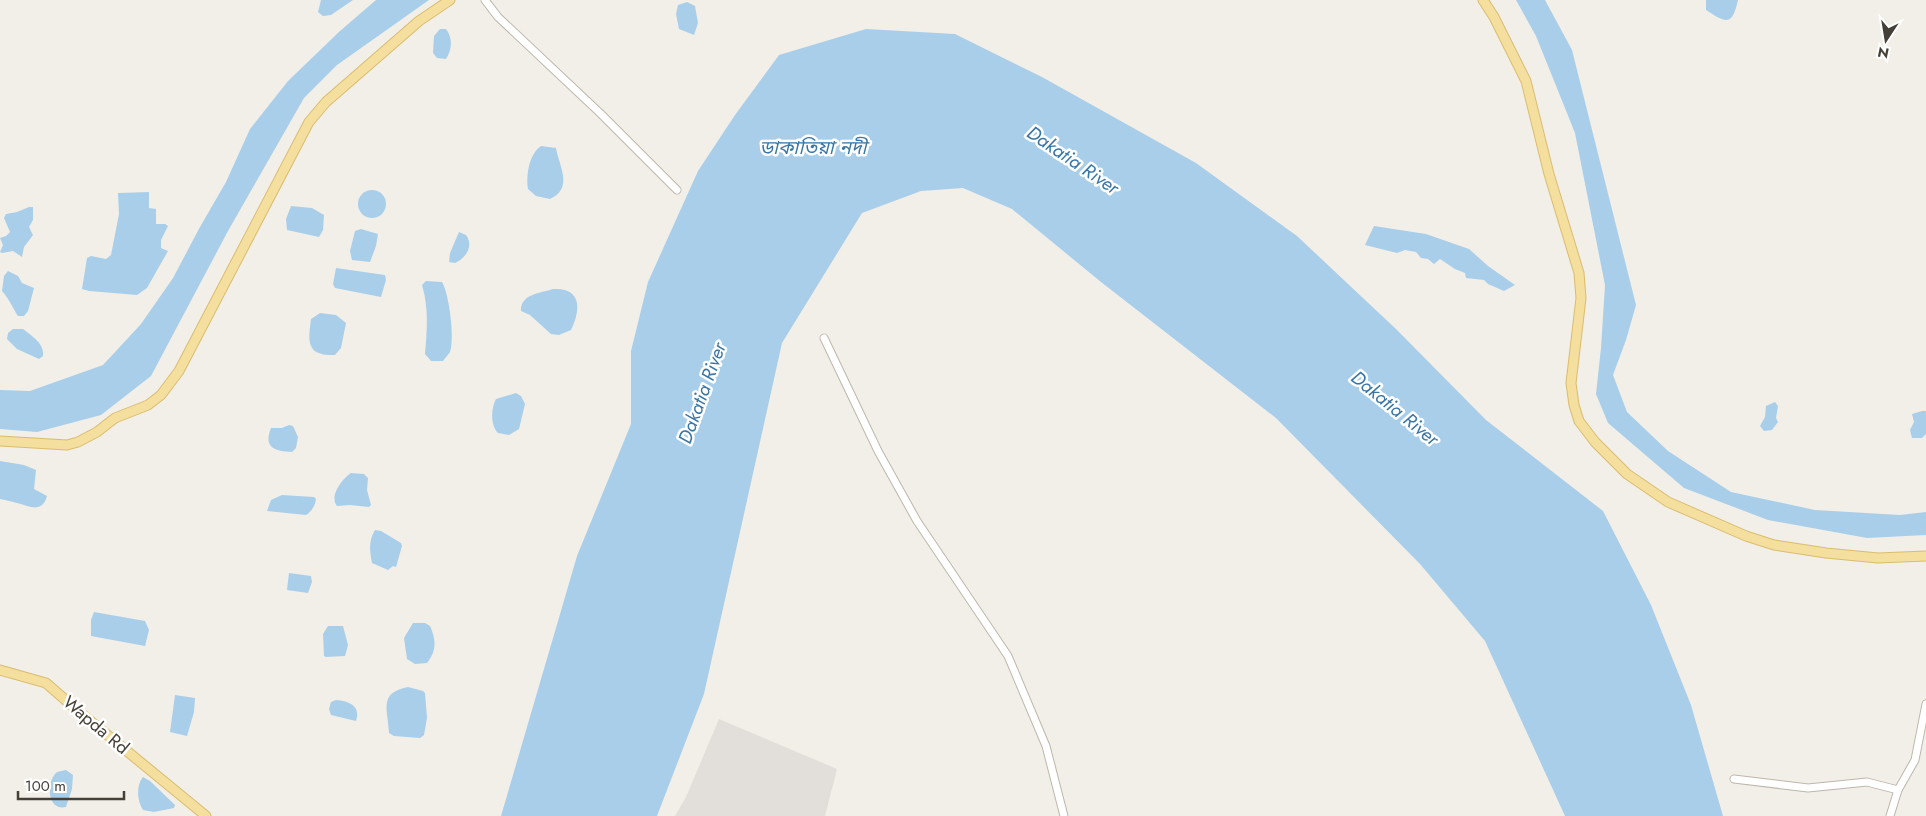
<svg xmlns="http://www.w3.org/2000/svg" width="1926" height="816" font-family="Jost,'Noto Sans Bengali',sans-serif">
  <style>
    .industrial { fill: #e2ded9 }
    .water { fill: #a9ceea }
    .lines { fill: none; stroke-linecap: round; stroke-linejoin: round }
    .minor-casing { stroke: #bdb7ab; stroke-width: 9 }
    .major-casing { stroke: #d9bc6f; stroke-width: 11 }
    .minor { stroke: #fff; stroke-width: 7 }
    .major { stroke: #f5df9e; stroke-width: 9 }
    .labels { text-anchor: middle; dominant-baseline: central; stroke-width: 5; stroke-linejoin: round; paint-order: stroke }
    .street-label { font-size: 18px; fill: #454037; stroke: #fff }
    .water-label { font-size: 19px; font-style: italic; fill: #3976a7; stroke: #fff }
  </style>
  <rect width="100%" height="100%" fill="#f2efe8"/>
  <polygon class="industrial" points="719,719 837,769 825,816 675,816 686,797"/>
  <g class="water">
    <polygon points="321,0 353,0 331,15 323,16 318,12"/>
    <polygon points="376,0 429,0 337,65 304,98 228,231 151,376 101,415 37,432 0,429 0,390 30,391 103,365 141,324 173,278 200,227 226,182 250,129 288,81 340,31"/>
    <polygon points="1516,0 1545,0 1572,50 1636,305 1626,340 1613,375 1627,412 1668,451 1731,492 1815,510 1900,515 1926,512 1926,535 1867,538 1768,520 1684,488 1608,423 1596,394 1601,348 1605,285 1575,133 1536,36"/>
    <path d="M 1706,0 L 1738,0 C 1732,28 1725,22 1706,10 Z"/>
    <polygon points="687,2 695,6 698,23 694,35 679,29 676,14 678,5"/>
    <path d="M 440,29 L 446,29 C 453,38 452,50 446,59 L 437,58 L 433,53 L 434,36 Z"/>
    <polygon points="866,29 955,34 1042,77 1196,163 1297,236 1396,329 1486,420 1603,511 1651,605 1691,705 1723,816 1565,816 1485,641 1420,564 1276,418 1101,282 1012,209 963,188 921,191 862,213 782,343 704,694 657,816 501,816 577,556 631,424 631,351 648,282 698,171 735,115 779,55"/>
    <path d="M 541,146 L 556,148 C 559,166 574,188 550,199 L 536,196 L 528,189 C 526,175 529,154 541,146 Z"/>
    <circle cx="372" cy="204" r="14"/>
    <polygon points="149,192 149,208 156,209 156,224 165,224 168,226 161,240 161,248 168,251 147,288 137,295 89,291 82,289 87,258 91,256 106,259 111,255 119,214 118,193"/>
    <polygon points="291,206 312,208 324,215 323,230 319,237 287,230 286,219"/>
    <polygon points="29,207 33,207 33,220 29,227 33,235 24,247 22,257 13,251 2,253 0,252 3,245 0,238 6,236 10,232 4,218 6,214 17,212"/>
    <polygon points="1374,226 1426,234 1469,249 1488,266 1515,285 1504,291 1488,284 1484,280 1466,278 1465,273 1455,269 1440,259 1434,264 1428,259 1421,258 1416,252 1405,250 1397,253 1365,245"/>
    <polygon points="361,229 378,234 376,246 370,262 352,260 350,251 355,231"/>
    <path d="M 459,232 L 466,235 C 474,246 466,258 455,263 L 449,262 L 450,253 Z"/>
    <polygon points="336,268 385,275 386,280 381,297 335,288 333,284"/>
    <path d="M 8,271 L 18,276 L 22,283 L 34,288 L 28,311 L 24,316 L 18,316 C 12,307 10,300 2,291 L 4,276 Z"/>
    <path d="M 426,281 L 442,282 C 449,293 455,339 450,352 C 448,355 445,358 443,361 L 431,361 L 425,354 C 427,331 429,308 422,285 Z"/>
    <path d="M 553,289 C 582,287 581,310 571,330 L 559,335 L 551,334 L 530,315 L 521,311 C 520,294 541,293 553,289 Z"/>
    <path d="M 320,313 L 336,315 L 346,323 L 341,348 L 335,355 C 306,356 308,342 311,319 Z"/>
    <path d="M 13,329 L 23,329 C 32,336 45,344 43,356 L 39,359 L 17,349 L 7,339 L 8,333 Z"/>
    <path d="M 516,393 L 521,396 L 525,404 L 519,429 L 509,435 L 498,433 C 490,425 491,408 496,399 Z"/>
    <polygon points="1775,402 1778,406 1776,418 1778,422 1772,430 1764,431 1760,426 1765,417 1766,406"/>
    <polygon points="1922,411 1926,411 1926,434 1922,438 1912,438 1910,430 1914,422 1912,414"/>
    <path d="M 289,425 L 293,426 L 298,437 L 296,448 L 292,452 C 275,451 263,448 271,428 L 282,428 Z"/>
    <path d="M 0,461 L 24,465 L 36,470 L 34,489 L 47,496 C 42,514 29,506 17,503 C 11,501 5,500 0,499 Z"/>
    <path d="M 351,473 L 364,474 L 368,478 L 367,490 L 371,505 L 369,507 L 350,505 L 337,506 C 329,496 342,479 351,473 Z"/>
    <path d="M 282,495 L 314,497 L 316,499 C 315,506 312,511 306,515 L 267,511 L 271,500 Z"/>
    <path d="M 375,530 L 381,531 L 401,543 L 402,546 L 396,567 L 393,566 L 388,570 L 372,563 C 370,552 368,541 375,530 Z"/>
    <polygon points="289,573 311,576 312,582 308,593 287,590"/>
    <polygon points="94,612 145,621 149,630 145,646 91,636 91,620"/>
    <path d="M 413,623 L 425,623 L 430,626 C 436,640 437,650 427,663 L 415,664 L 407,659 L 404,638 Z"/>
    <polygon points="328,626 343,626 348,645 345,656 326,657 324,656 323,634"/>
    <path d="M 408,687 L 423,691 L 425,693 L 427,718 L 424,735 L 420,738 L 394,736 L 389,733 C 388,709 378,693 408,687 Z"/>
    <polygon points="175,695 195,698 194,712 187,736 170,732"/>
    <path d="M 336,700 C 349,701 361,706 356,721 L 331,715 L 329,709 L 331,702 Z"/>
    <path d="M 66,770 L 73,775 L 72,789 L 66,807 C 48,811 46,785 55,774 C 57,771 62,771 66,770 Z"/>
    <path d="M 143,777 L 150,781 L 175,805 L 174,808 L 154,812 L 143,810 C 137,801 136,785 143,777 Z"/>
  </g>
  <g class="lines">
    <g class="minor-casing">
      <g id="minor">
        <polyline points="485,0 498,17 600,113 677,190"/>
        <polyline points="824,338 878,451 917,521 1008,656 1046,746 1064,816"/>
        <polyline points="1734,779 1808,788 1867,782 1898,790"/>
        <polyline points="1890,816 1898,790 1915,760 1926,704"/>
      </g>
    </g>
    <g class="major-casing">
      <g id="major">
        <polyline points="1483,0 1494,17 1526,81 1549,174 1579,273 1581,298 1571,383 1574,405 1579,421 1595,442 1627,474 1668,502 1746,536 1774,545 1826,553 1878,558 1926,556"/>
        <polyline points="0,441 67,445 78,442 97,432 115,418 148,405 161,395 179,371 309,122 326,102 419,21 450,0"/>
        <polyline points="0,670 46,683 77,710 206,816"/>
      </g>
    </g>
    <use href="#minor" class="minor"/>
    <use href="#major" class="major"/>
  </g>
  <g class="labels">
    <g class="street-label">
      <text transform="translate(96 725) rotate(40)">Wapda Rd</text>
    </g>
    <g class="water-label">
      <text x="813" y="147">ডাকাতিয়া নদী</text>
      <text transform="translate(1073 160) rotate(34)">Dakatia River</text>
      <text transform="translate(702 393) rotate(-70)">Dakatia River</text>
      <text transform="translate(1395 408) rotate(39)">Dakatia River</text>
    </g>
  </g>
  <g transform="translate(1886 40) rotate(192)" stroke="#ffffff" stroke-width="4" paint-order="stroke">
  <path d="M0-4L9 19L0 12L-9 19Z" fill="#454037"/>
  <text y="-8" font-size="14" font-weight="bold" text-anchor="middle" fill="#454037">N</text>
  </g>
  <path d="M18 791v8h106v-8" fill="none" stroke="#454037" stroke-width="2.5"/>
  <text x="25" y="791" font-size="15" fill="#454037" stroke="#ffffff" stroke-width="4" paint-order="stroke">100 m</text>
</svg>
